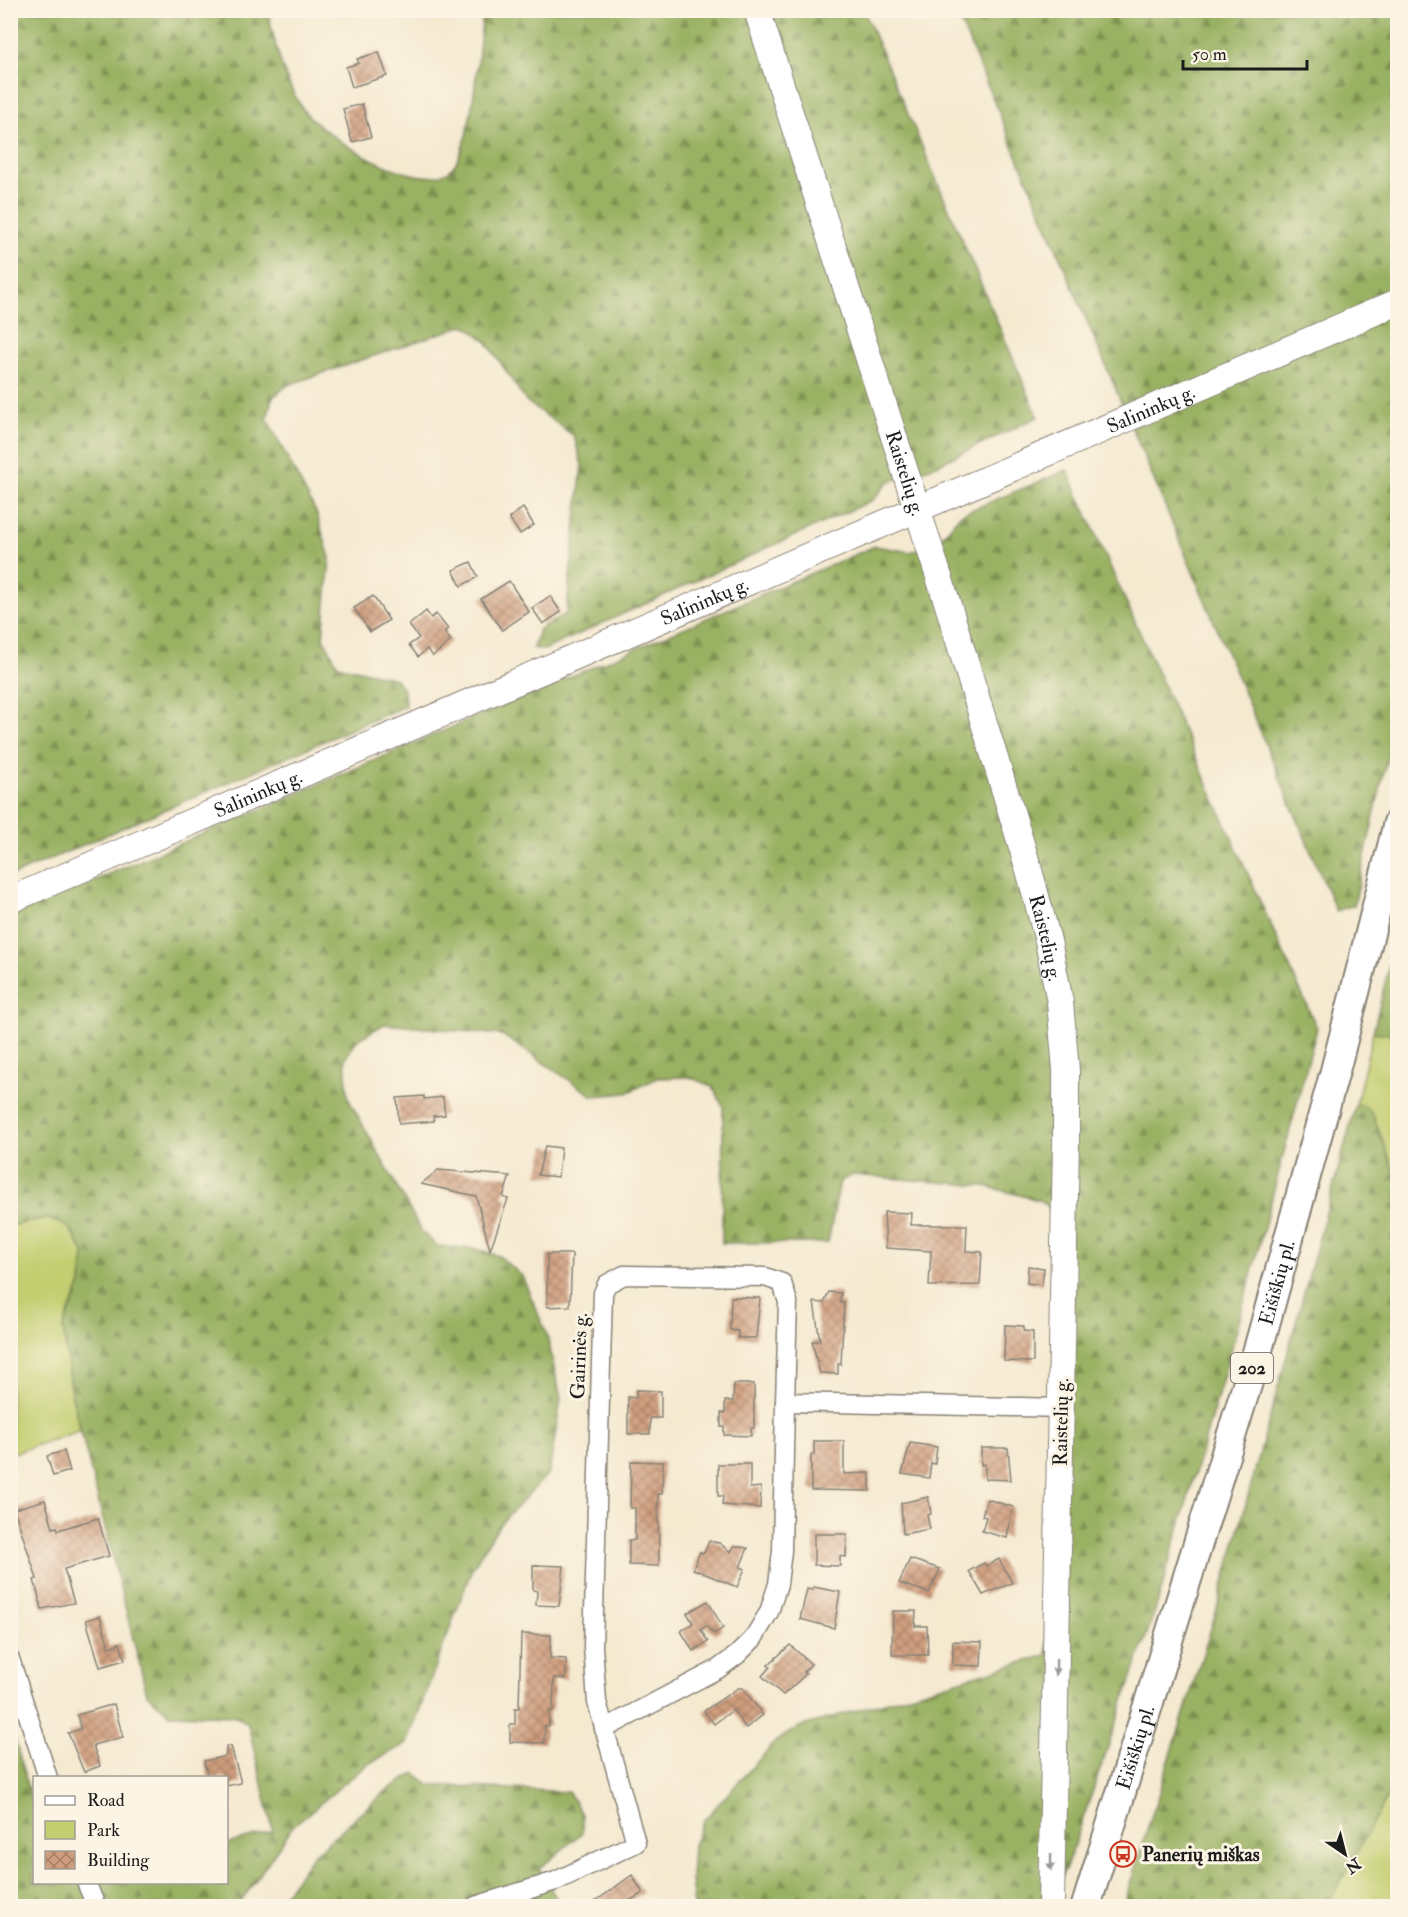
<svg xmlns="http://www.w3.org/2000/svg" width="1408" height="1917" font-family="'IM FELL Double Pica',serif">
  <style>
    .green { fill: #c2ce70; stroke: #6f7546; stroke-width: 1.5 }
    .forest { fill: url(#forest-firs); stroke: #5a663f; stroke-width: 1.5 }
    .building { fill: url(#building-cross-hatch) }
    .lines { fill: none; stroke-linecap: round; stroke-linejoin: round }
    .minor-casing { stroke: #888276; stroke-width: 21 }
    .secondary-casing { stroke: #888276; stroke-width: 28 }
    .primary-casing { stroke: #888276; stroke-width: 32 }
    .minor { stroke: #fff; stroke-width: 18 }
    .secondary { stroke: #fff; stroke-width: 26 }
    .primary { stroke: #fff; stroke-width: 28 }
    .oneway { fill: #999 }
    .labels { text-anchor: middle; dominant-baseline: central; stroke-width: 6; stroke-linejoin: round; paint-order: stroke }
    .shield { fill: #fcf5e5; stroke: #5f5d58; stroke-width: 1.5 }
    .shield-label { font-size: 18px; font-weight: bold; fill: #1c1c1c }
    .street-label { font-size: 20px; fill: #1c1c1c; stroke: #fcf5e5 }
    .poi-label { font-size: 20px; font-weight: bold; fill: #1c1c1c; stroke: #fcf5e5; text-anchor: start }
  </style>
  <defs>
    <pattern id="forest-firs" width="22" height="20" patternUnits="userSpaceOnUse" patternTransform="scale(1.5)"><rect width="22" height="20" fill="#99b162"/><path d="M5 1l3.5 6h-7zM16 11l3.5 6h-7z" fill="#7c8f50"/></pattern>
    <pattern id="building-cross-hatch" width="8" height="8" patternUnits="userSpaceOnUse" patternTransform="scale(1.5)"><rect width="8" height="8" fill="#d09e7e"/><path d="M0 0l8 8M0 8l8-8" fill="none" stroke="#a88066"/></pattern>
  </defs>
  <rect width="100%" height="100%" fill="#fcf5e5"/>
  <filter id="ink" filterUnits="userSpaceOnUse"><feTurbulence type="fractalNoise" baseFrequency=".0167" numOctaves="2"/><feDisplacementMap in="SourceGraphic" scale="12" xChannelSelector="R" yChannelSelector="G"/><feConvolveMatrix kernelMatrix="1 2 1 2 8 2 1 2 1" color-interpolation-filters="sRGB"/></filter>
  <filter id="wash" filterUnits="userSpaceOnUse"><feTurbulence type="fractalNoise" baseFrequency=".008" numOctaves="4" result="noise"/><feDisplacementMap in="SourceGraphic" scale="24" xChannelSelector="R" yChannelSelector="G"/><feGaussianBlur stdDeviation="1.35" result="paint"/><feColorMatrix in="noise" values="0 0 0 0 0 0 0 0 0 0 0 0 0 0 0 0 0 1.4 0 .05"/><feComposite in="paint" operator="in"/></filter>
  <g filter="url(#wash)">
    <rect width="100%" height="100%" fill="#f5e9d0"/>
    <g class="green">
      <polygon points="1373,1032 1397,1034 1397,1179 1373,1115 1366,1107 1356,1104"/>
      <polygon points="45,1218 68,1226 85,1253 81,1284 63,1327 79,1431 11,1454 10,1226"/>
      <polygon points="1397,1779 1397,1906 1327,1906"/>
    </g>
    <g class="forest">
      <path d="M 11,11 L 268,11 C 275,46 283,79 303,109 C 322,136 420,196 450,170 C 473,151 479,43 483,11 L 864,11 L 1038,417 L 930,468 L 888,482 L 873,500 L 544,650 L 533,648 L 539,629 L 566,614 L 582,465 L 574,436 L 526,401 L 486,341 L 465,325 L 288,385 L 272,398 L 267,419 L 316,512 L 330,558 L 323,638 L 338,665 L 396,679 L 404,691 L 405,706 L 11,876 Z"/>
      <polygon points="956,11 1397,11 1398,710 1354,905 1336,911"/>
      <path d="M 1067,470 L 1317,1028 L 1234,1340 L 1155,1611 L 1066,1868 L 1044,1906 L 694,1906 L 691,1879 L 693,1845 L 704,1820 L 776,1741 L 799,1727 L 1047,1655 L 1059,1215 L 1039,1200 L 985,1186 L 853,1175 L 840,1181 L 828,1243 L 722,1243 L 723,1107 L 713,1087 L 690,1077 L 657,1078 L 627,1093 L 593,1096 L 502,1035 L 384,1024 L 356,1041 L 345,1059 L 348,1098 L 422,1232 L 437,1246 L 477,1249 L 499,1256 L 522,1276 L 547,1335 L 561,1399 L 549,1473 L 499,1525 L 472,1569 L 407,1744 L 368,1764 L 293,1826 L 238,1906 L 11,1906 L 10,1722 L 34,1810 L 34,1882 C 50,1883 65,1886 80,1882 L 226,1882 L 227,1844 L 273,1831 L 248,1724 L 236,1716 L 170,1714 L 147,1694 L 72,1396 L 63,1327 L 81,1284 L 84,1253 L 68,1226 L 45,1218 L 11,1226 L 11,916 L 875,546 L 911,552 L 938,541 L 961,514 Z"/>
      <polygon points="1397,935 1397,1034 1373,1032"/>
      <polygon points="1356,1104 1366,1107 1373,1115 1397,1179 1397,1779 1327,1906 1123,1906 1215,1616"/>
      <polygon points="415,1773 429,1785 568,1792 582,1814 582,1833 539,1869 561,1906 276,1906 313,1855 387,1790"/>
    </g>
    <g id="blocks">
      <g class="building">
        <polygon points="379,52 387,76 352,87 346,67 359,63 357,59"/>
        <polygon points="362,104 371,137 352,142 343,109"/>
        <polygon points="523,508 534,525 520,534 509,518"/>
        <polygon points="471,562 478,577 461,586 453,570"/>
        <polygon points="509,581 529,612 502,630 481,599"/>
        <polygon points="373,596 389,620 370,632 354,608"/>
        <polygon points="550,596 561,612 543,624 532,608"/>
        <polygon points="426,611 431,618 436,614 448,629 444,632 451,641 433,656 427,649 418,657 409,645 419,638 409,625"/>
        <polygon points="424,1096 424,1099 443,1097 445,1115 433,1116 434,1121 399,1124 397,1098"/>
        <polygon points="545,1146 561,1148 558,1177 538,1175"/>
        <polygon points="438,1170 510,1176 503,1197 508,1199 490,1250 476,1196 421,1184"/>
        <polygon points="884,1212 912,1213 911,1225 967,1225 966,1251 982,1252 980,1285 929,1286 931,1251 886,1248"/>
        <polygon points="547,1254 572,1254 570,1306 547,1307"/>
        <polygon points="1028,1266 1044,1268 1042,1285 1027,1283"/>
        <polygon points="829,1292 841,1293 840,1303 844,1303 841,1364 838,1364 838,1374 820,1373 812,1341 820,1341 814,1302 824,1303"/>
        <polygon points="731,1297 760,1298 756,1338 738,1338 738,1331 730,1330"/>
        <polygon points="1005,1325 1024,1326 1023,1331 1033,1332 1033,1362 1004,1361"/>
        <polygon points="734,1384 754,1384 754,1428 751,1428 751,1436 724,1435 724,1427 721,1427 721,1413 725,1413 725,1401 733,1401"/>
        <polygon points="636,1390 661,1391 661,1418 650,1418 650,1434 628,1434 628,1397 636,1398"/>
        <polygon points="814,1441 844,1441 844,1474 870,1473 870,1491 811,1490 811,1455 814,1455"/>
        <polygon points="910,1443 937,1447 935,1464 931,1463 929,1478 902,1474"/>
        <polygon points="981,1448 1008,1448 1011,1480 985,1479 985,1464 981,1465"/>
        <polygon points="64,1451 70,1471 53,1476 47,1456"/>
        <polygon points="631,1461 663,1462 662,1494 658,1494 659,1566 629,1565 629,1540 635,1540 635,1508 630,1508"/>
        <polygon points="718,1464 750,1464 750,1488 761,1487 760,1508 722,1505 723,1496 718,1496"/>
        <polygon points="928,1497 931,1514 927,1515 930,1529 903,1534 901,1503"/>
        <polygon points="987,1499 1013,1507 1007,1538 982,1531 986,1517 982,1516"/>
        <polygon points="45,1500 53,1528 57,1527 58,1530 98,1518 109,1556 64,1569 74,1603 42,1609 34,1580 37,1579 14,1509"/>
        <polygon points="814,1534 847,1534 846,1557 840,1556 840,1566 814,1565"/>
        <polygon points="709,1541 719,1543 731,1552 734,1546 748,1548 740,1567 745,1569 737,1587 693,1569 700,1552 704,1553"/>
        <polygon points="910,1559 940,1569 929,1593 899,1583"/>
        <polygon points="999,1559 1012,1583 983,1595 969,1571 984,1563 986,1566"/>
        <polygon points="533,1565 564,1566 559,1606 536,1605 537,1591 533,1590"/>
        <polygon points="813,1587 840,1592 834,1628 800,1619 807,1589 813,1590"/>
        <polygon points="708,1601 723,1628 714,1634 706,1626 701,1630 708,1642 693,1651 681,1631 693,1623 687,1613"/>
        <polygon points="893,1611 916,1611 915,1626 927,1626 928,1655 892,1655"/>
        <polygon points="100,1616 109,1647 120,1643 125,1660 100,1667 86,1620"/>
        <polygon points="521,1634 551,1635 550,1658 566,1659 566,1679 554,1678 553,1711 549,1711 549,1726 545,1726 544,1743 510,1742 510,1724 515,1724 515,1708 519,1708"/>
        <polygon points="953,1641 982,1642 981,1666 953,1665"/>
        <polygon points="790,1645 811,1664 804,1672 806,1674 783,1695 762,1676 770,1667 768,1665"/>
        <polygon points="738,1688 743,1688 763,1715 746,1728 733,1710 714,1724 704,1711"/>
        <polygon points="114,1704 123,1737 93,1745 100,1766 84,1772 68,1733 81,1729 77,1715"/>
        <polygon points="226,1746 231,1746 241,1783 226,1786 226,1778 208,1778 204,1761 226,1756"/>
        <polygon points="632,1875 643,1893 621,1906 589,1906"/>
      </g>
    </g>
  </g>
  <g filter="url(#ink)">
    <use href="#blocks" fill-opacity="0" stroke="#888276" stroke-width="1.5"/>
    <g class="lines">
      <g class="minor-casing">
        <g id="minor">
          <polyline points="10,1659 48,1778"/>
          <polyline points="604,1729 718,1669 737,1655 753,1639 769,1612 778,1584 782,1551 785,1402"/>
          <polyline points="86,1882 96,1906"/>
          <polyline points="475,1906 556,1881 636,1843 597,1702 593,1647 603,1293 607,1284 624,1275 765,1277 782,1283 788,1302 785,1402 1062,1408"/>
        </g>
      </g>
      <g class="secondary-casing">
        <g id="secondary">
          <path id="s1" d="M 757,10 L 948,605 L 1029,870 L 1048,941 L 1060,1002 L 1066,1070 L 1066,1143 L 1051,1906"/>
          <path id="s2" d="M 10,900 L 1398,302"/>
        </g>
      </g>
      <g class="primary-casing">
        <g id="primary">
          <path id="s3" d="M 1086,1906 L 1259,1346 L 1335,1071 L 1398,823"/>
        </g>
      </g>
      <use href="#minor" class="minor"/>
      <use href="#secondary" class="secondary"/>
      <use href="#primary" class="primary"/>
    </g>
    <defs><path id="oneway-solid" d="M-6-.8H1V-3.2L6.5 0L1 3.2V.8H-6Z" transform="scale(1.5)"/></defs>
    <g class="oneway">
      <use href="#oneway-solid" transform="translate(1056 1667) rotate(91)"/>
      <use href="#oneway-solid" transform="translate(1051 1862) rotate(90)"/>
    </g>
  </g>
  <defs>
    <g id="bus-ring" transform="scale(1.35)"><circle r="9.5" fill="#fcf5e5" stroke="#c8321e" stroke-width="1.5"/><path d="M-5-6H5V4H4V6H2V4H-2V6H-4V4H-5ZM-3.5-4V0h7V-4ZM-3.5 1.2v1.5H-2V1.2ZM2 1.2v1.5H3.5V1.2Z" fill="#c8321e"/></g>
  </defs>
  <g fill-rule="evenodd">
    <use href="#bus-ring" x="1123" y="1854"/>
  </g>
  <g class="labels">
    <rect class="shield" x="1231" y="1353" width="42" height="30" rx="4.5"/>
    <g class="shield-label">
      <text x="1252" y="1368">202</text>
    </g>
    <g class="street-label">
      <text stroke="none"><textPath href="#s2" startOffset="1242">Salininkų g.</textPath></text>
      <text stroke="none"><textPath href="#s1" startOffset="486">Raistelių g.</textPath></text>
      <text stroke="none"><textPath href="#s2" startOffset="756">Salininkų g.</textPath></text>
      <text stroke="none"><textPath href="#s2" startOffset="270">Salininkų g.</textPath></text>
      <text stroke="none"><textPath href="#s1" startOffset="972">Raistelių g.</textPath></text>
      <text stroke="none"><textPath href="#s3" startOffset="652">Eišiškių pl.</textPath></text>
      <text transform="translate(579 1356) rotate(-88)">Gairinės g.</text>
      <text transform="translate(1061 1422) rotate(-89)">Raistelių g.</text>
      <text stroke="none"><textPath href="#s3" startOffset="166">Eišiškių pl.</textPath></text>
    </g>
    <g class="poi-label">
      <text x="1142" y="1854">Panerių miškas</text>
    </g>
  </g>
  <rect width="1408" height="1917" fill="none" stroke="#fcf5e5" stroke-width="36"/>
  <rect x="33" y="1776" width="195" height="108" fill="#fcf5e5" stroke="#a29e95" stroke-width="1.5"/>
  <rect x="45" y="1796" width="30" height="9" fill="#ffffff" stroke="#a29e95" stroke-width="1.5"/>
  <text x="87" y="1806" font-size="18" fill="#1c1c1c">Road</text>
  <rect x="45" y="1821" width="30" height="18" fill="#c2ce70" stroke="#a29e95" stroke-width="1.5"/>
  <text x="87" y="1836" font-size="18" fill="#1c1c1c">Park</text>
  <rect x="45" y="1851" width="30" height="18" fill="url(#building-cross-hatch)" stroke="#a29e95" stroke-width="1.5"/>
  <text x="87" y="1866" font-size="18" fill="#1c1c1c">Building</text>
  <g transform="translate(1345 1854) rotate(145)" stroke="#fcf5e5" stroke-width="4.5" paint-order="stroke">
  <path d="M0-4.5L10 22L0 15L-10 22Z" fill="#1c1c1c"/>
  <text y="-9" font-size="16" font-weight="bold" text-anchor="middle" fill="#1c1c1c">N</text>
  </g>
  <path d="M1183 60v9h124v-9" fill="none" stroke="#1c1c1c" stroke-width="3"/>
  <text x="1192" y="60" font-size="18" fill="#1c1c1c" stroke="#fcf5e5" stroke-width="4.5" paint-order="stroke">50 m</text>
</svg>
